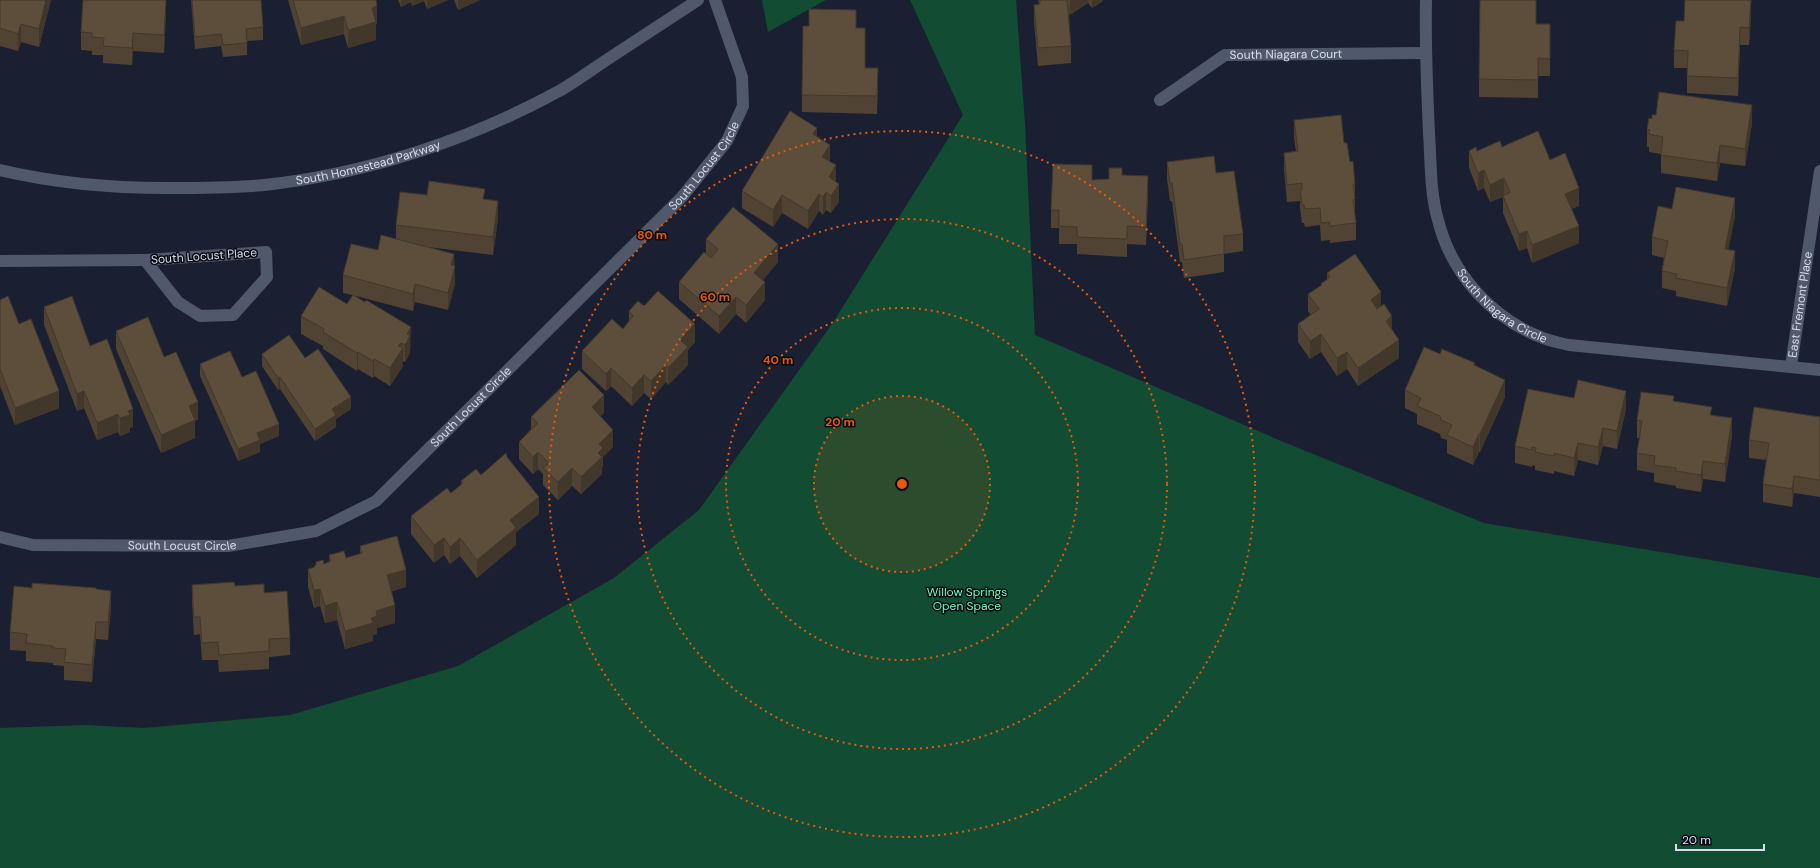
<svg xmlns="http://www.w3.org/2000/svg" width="1820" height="868" font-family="'DM Sans',sans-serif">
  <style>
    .green { fill: #124c33 }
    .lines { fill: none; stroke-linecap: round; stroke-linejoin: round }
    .street { stroke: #50586c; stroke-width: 12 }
    .wall { fill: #504334 }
    .shaded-wall { fill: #41372a }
    .building { fill: #5d4e3c; stroke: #41372a }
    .ring { fill: none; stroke: #e8590c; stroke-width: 2; stroke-dasharray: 2 4 }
    .labels { text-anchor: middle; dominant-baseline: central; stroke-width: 3; stroke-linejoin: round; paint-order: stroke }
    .street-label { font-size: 12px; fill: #d9deea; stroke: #070a12 }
    .park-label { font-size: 12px; fill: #6bffbc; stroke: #070a12 }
    .centre { fill: #e8590c; stroke: #070a12; stroke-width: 2 }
    .ring-label { font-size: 12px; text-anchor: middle; font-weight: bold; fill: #e8590c; stroke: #070a12; stroke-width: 3; stroke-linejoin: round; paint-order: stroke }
  </style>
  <rect width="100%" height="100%" fill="#1a2032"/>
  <g class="green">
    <polygon points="762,0 826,0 768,32"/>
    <polygon points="910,0 1016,0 1025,124 1035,335 1281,441 1484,523 1820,578 1820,868 0,868 0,728 85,725 144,728 290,715 458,666 614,578 699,510 832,324 963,115"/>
  </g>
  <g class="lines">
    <g class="street">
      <path id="s1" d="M 1426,0 C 1425,45 1427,89 1429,133 C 1431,162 1430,193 1438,220 C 1451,273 1492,319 1543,338 C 1551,341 1560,343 1569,345 L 1820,370"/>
      <path id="s2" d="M 1160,100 L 1225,55 L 1425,53"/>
      <path id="s3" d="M 0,170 C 55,183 110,188 167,188 C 199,188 231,188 264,185 C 366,174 470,140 561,90 C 578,80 594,68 611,57 C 640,38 669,19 698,0"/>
      <polygon points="266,252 267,277 233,315 200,316 178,302 145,260"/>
      <polyline points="0,261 145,260"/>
      <path id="s4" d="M 1791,366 L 1820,171"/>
      <path id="s5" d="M 0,537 L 33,545 L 228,546 L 316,531 L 376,501 L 682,197 L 727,141 L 743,106 L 742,77 L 715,0"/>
    </g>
  </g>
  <g class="wall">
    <polygon points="0,0 51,0 39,47 21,42 18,51 0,46"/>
    <polygon points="191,0 261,0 263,27 263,40 247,41 247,55 223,57 221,46 195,49"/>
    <polygon points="288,0 376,0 377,24 376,24 376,40 348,48 344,34 301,45"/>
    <polygon points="398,0 448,0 427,9 424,1 412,6 411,2 401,7"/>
    <polygon points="454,0 480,0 458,10"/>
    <polygon points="1038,0 1103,0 1103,1 1092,8 1088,3 1070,15 1069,13 1071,46 1071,63 1038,66 1034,22 1034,5 1039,4"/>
    <polygon points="166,14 164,53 133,51 132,65 103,63 103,55 92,55 92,51 81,50 81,32"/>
    <polygon points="1751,16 1749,45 1740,45 1738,96 1687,93 1687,68 1674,68 1674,50 1684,21"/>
    <polygon points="1536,24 1550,24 1550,76 1538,76 1538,98 1479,97 1479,79"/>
    <polygon points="856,28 865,68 878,86 877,114 802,112 802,95"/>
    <polygon points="1652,119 1752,123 1745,166 1720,163 1717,181 1661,173 1661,154 1649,152 1649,147 1647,147 1647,129"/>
    <polygon points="1294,120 1344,143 1355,184 1355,215 1356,223 1356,240 1330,243 1330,240 1321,241 1320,225 1305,227 1304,223 1302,223 1300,208 1300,201 1287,202 1284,170 1284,153 1296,152 1294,137"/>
    <polygon points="817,136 830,161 836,182 839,202 831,213 826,210 823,215 819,211 808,229 782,213 773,227 742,208 742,191"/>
    <polygon points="1502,147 1550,160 1579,206 1572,209 1579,243 1532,263 1527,248 1519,251 1503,213 1503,197 1490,202 1484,188 1478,191 1469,168 1469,151 1477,151"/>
    <polygon points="1167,162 1216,173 1243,234 1243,251 1224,254 1224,272 1184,278 1182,262 1180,262 1172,201 1170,201 1167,179"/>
    <polygon points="1109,179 1148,193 1146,245 1127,244 1127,257 1077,254 1077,244 1059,244 1059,228 1051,228 1051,210 1092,180"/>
    <polygon points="427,195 485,199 498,218 493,255 428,247 454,254 455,284 448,310 415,302 413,311 356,296 411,345 410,346 410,353 405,362 403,361 403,366 390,386 374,376 373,378 358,369 357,371 323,349 323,346 301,334 301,316 347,304 353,295 343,293 343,275 378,250 396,239 396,225"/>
    <polygon points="1672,209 1735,216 1728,250 1735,268 1727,306 1676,296 1676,291 1662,288 1662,271 1664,258 1652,255 1652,237"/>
    <polygon points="706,239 778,262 763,280 765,300 746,323 736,314 719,334 679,299 679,282 706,254"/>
    <polygon points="1327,273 1381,306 1392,330 1399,358 1358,386 1347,369 1337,376 1321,352 1310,359 1298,342 1298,324 1311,315 1308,311 1308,294 1321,286 1321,284 1327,279"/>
    <polygon points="0,300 19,324 59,408 15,425 0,386"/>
    <polygon points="644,306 695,342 688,350 688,365 668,385 666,382 651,399 644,393 632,406 611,386 606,391 582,369 582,351 623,329 629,322 629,311"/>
    <polygon points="44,307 90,346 133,427 130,428 130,432 120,436 118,432 97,440 84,408 77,411 44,325"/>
    <polygon points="116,331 164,357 198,419 195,421 195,438 161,453 116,349"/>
    <polygon points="262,354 305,358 351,409 336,419 336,427 315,441 280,389 278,390 262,366"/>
    <polygon points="1440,354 1475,366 1505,397 1480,452 1479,452 1473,465 1447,453 1447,440 1441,438 1440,434 1417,424 1417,414 1405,408 1405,390"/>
    <polygon points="200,364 242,377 279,436 260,444 260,452 238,461 200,376"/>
    <polygon points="1674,401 1712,415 1732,436 1725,482 1703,479 1701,492 1676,488 1676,486 1654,482 1654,473 1637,470 1637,453 1640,438 1637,438 1637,420"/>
    <polygon points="1626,409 1617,449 1603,446 1598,465 1578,460 1574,476 1554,471 1554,474 1535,470 1535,466 1532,465 1532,467 1515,463 1515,446"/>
    <polygon points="604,413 600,416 613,447 603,457 603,466 602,467 602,474 581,494 572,486 558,500 543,485 543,474 538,469 533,474 519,459 519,442 531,429 531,417"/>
    <polygon points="1820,417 1820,497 1794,493 1792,507 1763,502 1763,484 1766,460 1749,458 1749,440"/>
    <polygon points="507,457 539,514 516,532 516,545 477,578 460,556 450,564 444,555 434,563 411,534 411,516 451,493 461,485 461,481 481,475"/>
    <polygon points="360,546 406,587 391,591 395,623 377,628 377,634 373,635 373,641 345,649 337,620 325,623 320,606 314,608 308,587 308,569 314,568 314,566 316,565 316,562 324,564 329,562 329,555 346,558 360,554"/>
    <polygon points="192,585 235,586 264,593 290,638 290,655 269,657 269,669 219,672 218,660 202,660 200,634 194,635 192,602"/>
    <polygon points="32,588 96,590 111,608 108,640 96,639 92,682 64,680 64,666 53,665 53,663 26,661 26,651 10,650 10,632"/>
  </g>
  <g class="shaded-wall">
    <polygon points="46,0 51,0 39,47 39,29"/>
    <polygon points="166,0 166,14 164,53 164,35"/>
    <polygon points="401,0 411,0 411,2 401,7"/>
    <polygon points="412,0 424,0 424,1 412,6"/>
    <polygon points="427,0 448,0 427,9"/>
    <polygon points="458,0 480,0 458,10"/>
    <polygon points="1070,0 1088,0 1088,3 1070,15"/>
    <polygon points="1092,0 1103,0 1103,1 1092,8"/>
    <polygon points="1751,0 1751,16 1749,45 1749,28"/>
    <polygon points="377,6 377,24 376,24 376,40 348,48 348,30 372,8"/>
    <polygon points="344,16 344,34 301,45 301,28"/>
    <polygon points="21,24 21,42 18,51 18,34"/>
    <polygon points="1740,27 1740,45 1738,96 1738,78"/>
    <polygon points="133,33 133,51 132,65 132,48"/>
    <polygon points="1752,105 1752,123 1745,166 1745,149"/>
    <polygon points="817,128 817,145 813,134"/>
    <polygon points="830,145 830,162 822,157"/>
    <polygon points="1720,145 1720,163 1717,181 1717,163"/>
    <polygon points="836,165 836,182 829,195 829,177"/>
    <polygon points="1484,170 1484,188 1478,191 1478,173"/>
    <polygon points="1148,176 1148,193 1146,245 1146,227"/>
    <polygon points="1504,178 1504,196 1490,202 1490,185"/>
    <polygon points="839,184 839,202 831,213 831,196"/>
    <polygon points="1579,188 1579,206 1565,211 1565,194"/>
    <polygon points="826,192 826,210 823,215 823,197"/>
    <polygon points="819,194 819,211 808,229 808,211"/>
    <polygon points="782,195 782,213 773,227 773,210"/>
    <polygon points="1735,198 1735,216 1725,267 1725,249"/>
    <polygon points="498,201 498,218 493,255 493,237"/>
    <polygon points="1579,226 1579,243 1532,263 1532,245"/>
    <polygon points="1527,231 1527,248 1519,251 1519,234"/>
    <polygon points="778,244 778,262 754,290 754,273"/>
    <polygon points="1735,251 1735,268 1727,306 1727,288"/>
    <polygon points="454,254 455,284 448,310 448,293 451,265"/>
    <polygon points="765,282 765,300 746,323 746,305"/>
    <polygon points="415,284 415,302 413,311 413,294"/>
    <polygon points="1381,292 1381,310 1371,317 1371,300"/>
    <polygon points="736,297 736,314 719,334 719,316"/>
    <polygon points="1392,316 1392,334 1386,321"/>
    <polygon points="695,324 695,342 688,350 688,365 668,385 668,368 680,340"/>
    <polygon points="411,327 410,353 405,362 405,345 407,334"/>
    <polygon points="1321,334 1321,352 1310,359 1310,341"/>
    <polygon points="1399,340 1399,358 1358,386 1358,368"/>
    <polygon points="401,343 401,351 403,348 403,366 390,386 390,368 398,346"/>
    <polygon points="358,352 358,369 357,371 357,353"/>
    <polygon points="1347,352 1347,369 1337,376 1337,358"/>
    <polygon points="374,359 374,376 373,378 373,361"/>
    <polygon points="666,365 666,382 651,399 651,381"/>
    <polygon points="611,368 611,386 606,391 606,374"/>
    <polygon points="644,375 644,393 632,406 632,388"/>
    <polygon points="280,377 280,389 278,390 278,378"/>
    <polygon points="1505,380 1505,397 1480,452 1480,434"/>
    <polygon points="59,391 59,408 15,425 15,408"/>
    <polygon points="84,391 84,408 77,411 77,394"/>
    <polygon points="1626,391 1626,409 1617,449 1617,431"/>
    <polygon points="604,395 604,413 592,425 592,407"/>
    <polygon points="351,397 351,409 336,419 336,427 315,441 315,429 332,409"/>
    <polygon points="198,402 198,419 195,421 195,438 161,453 161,435 189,406"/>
    <polygon points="133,409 133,427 130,428 130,432 120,436 120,418 128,411"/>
    <polygon points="118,414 118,432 97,440 97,423"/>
    <polygon points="1732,418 1732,436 1725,482 1725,464"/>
    <polygon points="279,424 279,436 260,444 260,452 238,461 238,449 257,433"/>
    <polygon points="1603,428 1603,446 1598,465 1598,447"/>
    <polygon points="613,430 613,447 603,457 603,466 602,467 602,474 581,494 581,477 599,444"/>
    <polygon points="1479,434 1479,452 1473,465 1473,447"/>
    <polygon points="1578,443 1578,460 1574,476 1574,458"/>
    <polygon points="538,452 538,469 533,474 533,457"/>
    <polygon points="1703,461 1703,479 1701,492 1701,475"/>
    <polygon points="572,468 572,486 558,500 558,482"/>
    <polygon points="1794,476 1794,493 1792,507 1792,489"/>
    <polygon points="539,497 539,514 516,532 516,545 477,578 477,560 510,520"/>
    <polygon points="444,538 444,555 434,563 434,545"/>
    <polygon points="460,538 460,556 450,564 450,547"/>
    <polygon points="406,570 406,587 387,593 387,575"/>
    <polygon points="320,589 320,606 314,608 314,590"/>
    <polygon points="111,591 111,608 108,640 108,622"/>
    <polygon points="337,602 337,620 325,623 325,606"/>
    <polygon points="395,605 395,623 377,628 377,634 373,635 373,641 345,649 345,631 371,618 376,611"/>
    <polygon points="96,622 96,639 92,682 92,665"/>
  </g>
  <g class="building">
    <polygon points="0,0 46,0 39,29 21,24 18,34 0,28"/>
    <polygon points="83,0 166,0 164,35 133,33 132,48 103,46 104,38 92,37 92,33 81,32"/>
    <polygon points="192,0 261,0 263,27 246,29 247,43 223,45 221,34 195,37"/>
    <polygon points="293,0 376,0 377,6 372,8 376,22 348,30 344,16 301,28"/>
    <polygon points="1040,0 1067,0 1071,46 1038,48 1034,5 1040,4"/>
    <polygon points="1480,0 1536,0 1536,24 1550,24 1550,59 1538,58 1538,80 1479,79"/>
    <polygon points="1685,0 1751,0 1749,28 1740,27 1738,78 1687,76 1688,51 1674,50 1676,21 1684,21"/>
    <polygon points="809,9 856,10 856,28 865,28 865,68 878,68 877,96 802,95 803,26 809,26"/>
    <polygon points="1659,92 1752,105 1745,149 1720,145 1717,163 1661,155 1663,137 1649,134 1650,130 1647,129 1649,118 1652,119 1652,115 1656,115"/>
    <polygon points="790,111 817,128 813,134 830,145 822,157 836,165 829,177 839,184 831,196 826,192 823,197 819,194 808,211 782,195 773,210 742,191"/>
    <polygon points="1341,115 1344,143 1347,143 1350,162 1353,161 1355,184 1353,184 1355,199 1353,200 1356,223 1330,226 1330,222 1321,223 1320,208 1305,209 1304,205 1302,205 1300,190 1302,190 1302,183 1287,185 1284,153 1298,151 1294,120"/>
    <polygon points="1538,131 1550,160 1565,153 1579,188 1565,194 1579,226 1532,245 1527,231 1519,234 1503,196 1510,192 1504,178 1490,185 1484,170 1478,173 1469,151 1476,147 1477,151 1500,141 1502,147"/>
    <polygon points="1214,156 1216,173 1234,171 1243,234 1224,236 1224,254 1184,260 1182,244 1180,244 1172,183 1170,183 1167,162"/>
    <polygon points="1053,164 1092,165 1092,180 1109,179 1109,168 1122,168 1122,175 1148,176 1146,227 1127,226 1127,239 1077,237 1077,227 1059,226 1059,210 1051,210"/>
    <polygon points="429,181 485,189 483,199 498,201 493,237 396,225 400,192 427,195"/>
    <polygon points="1676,187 1735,198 1725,249 1735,251 1727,288 1676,278 1677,274 1662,271 1668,241 1652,237 1658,206 1672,209"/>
    <polygon points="733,207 778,244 754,273 765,282 746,305 736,297 719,316 679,282 704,252 711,258 718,249 706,239"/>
    <polygon points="381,235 454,254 451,265 455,266 448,293 415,284 413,294 343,275 351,244 378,250"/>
    <polygon points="1355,254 1381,292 1371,300 1377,309 1384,304 1392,316 1386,321 1399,340 1358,368 1347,352 1337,358 1321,334 1310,341 1298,324 1319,309 1308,294 1322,285 1321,284 1330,277 1327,273"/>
    <polygon points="319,287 347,304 353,295 365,302 366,300 411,327 407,334 410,336 405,345 401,343 398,346 403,348 390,368 374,359 373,361 358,352 357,353 323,332 324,329 301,316"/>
    <polygon points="658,291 695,324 680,340 688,347 668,368 666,365 651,381 644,375 632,388 611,368 606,374 582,351 612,319 623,329 633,316 629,311 638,301 644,306"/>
    <polygon points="8,296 19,324 31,319 59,391 15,408 0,369 0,300"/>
    <polygon points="72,296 90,346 107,339 133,409 128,411 130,415 120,418 118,414 97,423 84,391 77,394 44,307"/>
    <polygon points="148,317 164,357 176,352 198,402 189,406 195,420 161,435 116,331"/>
    <polygon points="289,335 305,358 318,349 351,397 332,409 336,415 315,429 280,377 278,378 262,354"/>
    <polygon points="1424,347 1440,354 1442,349 1475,363 1474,365 1505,380 1480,434 1479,434 1473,447 1447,435 1452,425 1441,420 1440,416 1417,406 1421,398 1405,390"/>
    <polygon points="230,351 242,377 256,371 279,424 257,433 260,440 238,449 200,364"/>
    <polygon points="579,370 604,395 592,407 613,430 599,444 603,448 598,453 602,457 581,477 572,468 558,482 543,468 549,463 538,452 533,457 519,442 538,423 531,417"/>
    <polygon points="1578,380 1626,391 1617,431 1603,428 1598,447 1578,443 1574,458 1554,453 1554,456 1535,452 1536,448 1532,447 1532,450 1515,446 1528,389 1574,398"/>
    <polygon points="1641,392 1674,396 1673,401 1712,407 1710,415 1732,418 1725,464 1703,461 1701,475 1676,471 1676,468 1654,465 1655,456 1637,453 1642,421 1637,420"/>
    <polygon points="1754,407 1820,417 1820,480 1794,476 1792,489 1763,484 1769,443 1749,440"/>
    <polygon points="506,453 507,457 539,497 510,520 516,528 477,560 460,538 450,547 444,538 434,545 411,516 447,488 451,493 463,483 461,481 476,469 481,475"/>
    <polygon points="397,536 406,570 387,575 395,605 376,611 377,616 371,618 373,623 345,631 337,602 325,606 320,589 314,590 308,569 315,567 314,566 316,565 316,562 323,560 324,564 331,561 329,555 344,551 346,558 362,553 360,546"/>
    <polygon points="234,582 235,586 264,584 264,593 287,591 290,638 269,639 269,651 219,655 218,642 202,643 200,617 194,617 192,585"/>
    <polygon points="32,583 96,588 96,589 111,591 108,622 96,622 92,665 64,662 66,649 53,648 53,646 26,643 27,634 10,632 14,586 32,588"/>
  </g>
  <circle cx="902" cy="484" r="88" fill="#e8590c" fill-opacity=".12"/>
  <g class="ring">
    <circle cx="902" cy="484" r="88"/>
    <circle cx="902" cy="484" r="176"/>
    <circle cx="902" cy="484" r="265"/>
    <circle cx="902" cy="484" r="353"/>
  </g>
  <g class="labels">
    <g class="street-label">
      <text stroke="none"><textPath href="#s2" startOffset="140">South Niagara Court</textPath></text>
      <text stroke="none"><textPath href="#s3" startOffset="372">South Homestead Parkway</textPath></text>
      <text stroke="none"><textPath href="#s5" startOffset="855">South Locust Circle</textPath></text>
      <text transform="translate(204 256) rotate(-4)">South Locust Place</text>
      <text stroke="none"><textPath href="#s1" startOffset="332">South Niagara Circle</textPath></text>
      <text stroke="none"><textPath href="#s4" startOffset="62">East Fremont Place</textPath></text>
      <text stroke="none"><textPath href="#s5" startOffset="519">South Locust Circle</textPath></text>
      <text stroke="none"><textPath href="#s5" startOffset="183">South Locust Circle</textPath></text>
    </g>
    <g class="park-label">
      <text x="967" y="592">Willow Springs<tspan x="967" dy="14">Open Space</tspan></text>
    </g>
  </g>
  <circle cx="902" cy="484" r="6" class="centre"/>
  <g class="ring-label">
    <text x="652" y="239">80 m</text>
    <text x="715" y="301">60 m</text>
    <text x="778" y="364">40 m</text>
    <text x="840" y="426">20 m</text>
  </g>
  <path d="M1676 844v6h88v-6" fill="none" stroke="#d9deea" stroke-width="2"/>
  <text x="1682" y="844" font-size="12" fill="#d9deea" stroke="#070a12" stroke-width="3" paint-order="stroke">20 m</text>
</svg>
